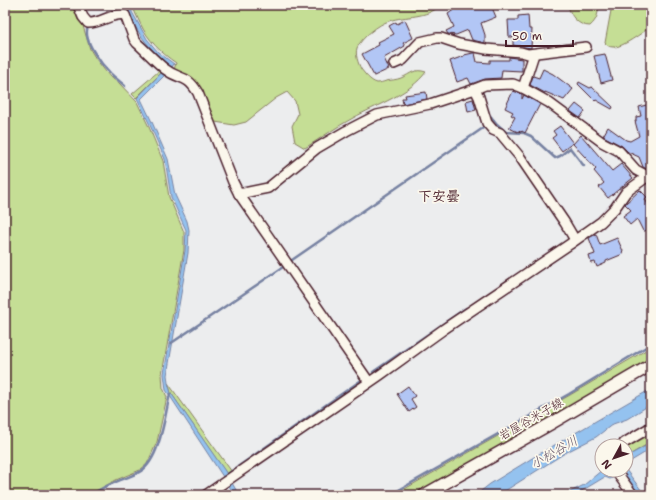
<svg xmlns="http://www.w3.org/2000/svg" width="656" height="500" font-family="'Shantell Sans','Klee One',sans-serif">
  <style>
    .green { fill: #c5de95; stroke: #887e60 }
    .water { fill: #94c2ef; stroke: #7681a1 }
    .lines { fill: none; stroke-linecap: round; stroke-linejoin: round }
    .stream { stroke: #7681a1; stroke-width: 2.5 }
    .building { fill: #b2c6f5; stroke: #4a1f2b }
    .minor-casing { stroke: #4a1f2b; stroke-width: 12 }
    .major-casing { stroke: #4a1f2b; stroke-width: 14 }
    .minor { stroke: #fbf7ec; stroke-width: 9 }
    .major { stroke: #fbf7ec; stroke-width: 11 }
    .labels { text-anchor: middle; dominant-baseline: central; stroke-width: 3.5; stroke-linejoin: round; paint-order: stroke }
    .street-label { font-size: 12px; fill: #4a1f2b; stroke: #fbf7ec }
    .water-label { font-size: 13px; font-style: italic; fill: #605066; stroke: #fbf7ec }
    .quarter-label { font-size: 14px; font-weight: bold; fill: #4a1f2b; stroke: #fbf7ec }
  </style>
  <rect width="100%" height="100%" fill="#ecedee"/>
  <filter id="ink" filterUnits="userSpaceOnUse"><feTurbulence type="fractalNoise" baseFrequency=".025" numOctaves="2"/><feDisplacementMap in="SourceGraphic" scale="8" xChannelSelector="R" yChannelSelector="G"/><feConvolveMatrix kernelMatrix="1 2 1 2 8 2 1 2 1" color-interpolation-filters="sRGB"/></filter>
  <g filter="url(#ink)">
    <g class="green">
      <polygon points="5,5 72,5 78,20 83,26 90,49 96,59 110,77 119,83 137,102 149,127 163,161 169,197 184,232 184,250 162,374 163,388 167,397 157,442 147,464 140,470 116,480 89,495 5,495"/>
      <path d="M 133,5 L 441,5 C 426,19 406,15 389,21 C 379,24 361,38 357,48 C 355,54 358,63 361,69 C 365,74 370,81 377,83 C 380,83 383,82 386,81 C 391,80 396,80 401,78 C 411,74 414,68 426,72 C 410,94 376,105 353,118 C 336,127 321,138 305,148 L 295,142 L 292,126 L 298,114 L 295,101 L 287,92 L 276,98 L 246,122 L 234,125 L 215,122 L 197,86 L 174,70 L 176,63 C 160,52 148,40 140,23 C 137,16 134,12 133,5 Z"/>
      <path d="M 568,5 L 599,5 C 598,14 597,20 590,26 C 578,26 570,16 568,5 Z"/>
      <path d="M 612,5 L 651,5 L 651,27 C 642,32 623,48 613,47 C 609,47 607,45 605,43 Z"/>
      <polygon points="160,70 164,70 136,98 132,94"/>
      <polygon points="651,347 651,359 635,368 415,495 394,495 570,395"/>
      <polygon points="168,383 232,472 228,476 171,393"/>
      <polygon points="651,429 651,442 626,457 626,446"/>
    </g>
    <g class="water">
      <path d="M 128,5 L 131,5 L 132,12 L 147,39 L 158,52 L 174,64 L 170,70 L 141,99 L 152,122 L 168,159 L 175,195 L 187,221 L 189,230 L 188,253 L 167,375 L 168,383 L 171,393 L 225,471 L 239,495 L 235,495 L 166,390 L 164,374 L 185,251 L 186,230 L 171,197 L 165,159 L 150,125 L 137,98 L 169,65 C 151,51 131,28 128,5 Z"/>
      <polygon points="651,389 651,404 627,419 613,424 596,437 565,453 500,494 476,495 490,484 534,457"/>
      <polygon points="651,443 651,449 626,464 626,457"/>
      <polygon points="602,470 626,470 645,495 640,495 623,473 610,479 605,477 603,478 575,495 564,495 584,485"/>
    </g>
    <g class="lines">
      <g class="stream">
        <path d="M 86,26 L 88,27 C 82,40 102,65 111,74 C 115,78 121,82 125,86"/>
        <polyline points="482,91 488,113 497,124 506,132 524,133 531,136 555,158 560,156 570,148 584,166"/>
        <polyline points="292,260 486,126"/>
        <polyline points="170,344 283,267"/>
        <polyline points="373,372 466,308"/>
        <polyline points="226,475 360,381"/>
        <path d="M 91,495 C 99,490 107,485 116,482 C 124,478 134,476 141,471 C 160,459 165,415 170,394"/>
        <polyline points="390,495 569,394 651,344"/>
      </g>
    </g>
    <g class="building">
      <polygon points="453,5 491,5 496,17 481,23 485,35 485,43 472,40 468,30 456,35 448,34 446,31 454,27 448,14 455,9"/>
      <polygon points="528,15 529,29 532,29 531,48 513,45 513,37 509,37 508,20 518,20 518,16"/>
      <polygon points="405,20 413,38 403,43 405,46 384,58 389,69 374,76 362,54 379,45 378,42 394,34 389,26 396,22 397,24"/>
      <polygon points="473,53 475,53 477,62 490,63 490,60 509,60 509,57 522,59 522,71 502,70 501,78 485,79 471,84 468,78 457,82 450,61 464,56 464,55"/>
      <polygon points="605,54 612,80 601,83 594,56"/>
      <polygon points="543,69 553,74 573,89 564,100 545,92 545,93 530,85 533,76 539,78"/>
      <polygon points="579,82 590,88 592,87 613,107 612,109 596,100 595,101 578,84"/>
      <polygon points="513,91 522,94 522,99 524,95 540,104 525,133 522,131 521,132 518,131 518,132 509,128 515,117 511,115 513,112 505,108"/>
      <polygon points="426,92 427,99 403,104 402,98 406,98 405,95"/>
      <polygon points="473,99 476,110 468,112 466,101"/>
      <polygon points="576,104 585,111 580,118 570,111"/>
      <polygon points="650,104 651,109 651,168 647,169 643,167 639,157 628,152 622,146 603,136 608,127 626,140 630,141 639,136 635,121 636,121 636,117 641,116 639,107"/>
      <polygon points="560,126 573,143 562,151 552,138 556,135 553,131"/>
      <polygon points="581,135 612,171 621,164 633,178 608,198 599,187 604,183 594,171 596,169 573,144"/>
      <polygon points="640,190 647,197 645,199 651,210 651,228 645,231 643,231 637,219 630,225 623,216 631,210 625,204"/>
      <polygon points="596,234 600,245 617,238 623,251 622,252 623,254 606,261 606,263 597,267 595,262 591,263 589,256 595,254 589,238"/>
      <polygon points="408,386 415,396 411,399 416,407 409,412 397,394"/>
    </g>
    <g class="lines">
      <g class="minor-casing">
        <g id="minor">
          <path d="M 78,5 L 83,17 L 88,23 C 100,24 113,12 125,15 L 134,39 L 137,43 C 146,51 155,61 165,69 C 180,81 186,73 198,93 L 233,182 L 239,194 L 369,382"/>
          <polyline points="394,64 403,60 420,42 437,38 441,38 459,44 486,49 521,52 528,54 586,47"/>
          <polyline points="523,88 534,54"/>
          <polyline points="475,89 479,97 487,123 493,130 500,133 520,157 565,223 575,240"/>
          <polyline points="239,194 268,188 317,148 346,131 377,115 430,104 475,89 485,85 513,84 523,88 548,102 602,142 619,151 636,170 651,178"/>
          <polyline points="624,443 651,427"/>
          <polyline points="615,470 633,495"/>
          <polyline points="206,495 380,375 444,329 570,244 601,222 615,208 626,192 651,174"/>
        </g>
      </g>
      <g class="major-casing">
        <polyline id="major" points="424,495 552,423 651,365"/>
      </g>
      <use href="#minor" class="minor"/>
      <use href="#major" class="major"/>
    </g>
  </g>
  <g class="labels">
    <g class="street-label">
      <text transform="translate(531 419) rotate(-30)">岩屋谷米子線</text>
    </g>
    <g class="water-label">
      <text transform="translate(554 452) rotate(-30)">小松谷川</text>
    </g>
    <g class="quarter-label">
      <text x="439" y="196">下安曇</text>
    </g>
  </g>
  <rect width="656" height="500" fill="none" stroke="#fbf7ec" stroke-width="20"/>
  <rect x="10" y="10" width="636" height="480" fill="none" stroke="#4a1f2b" stroke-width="1.5" filter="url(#ink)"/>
  <g transform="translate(614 458) rotate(230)"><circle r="19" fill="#fbf7ec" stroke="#b4a19f"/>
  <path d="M0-3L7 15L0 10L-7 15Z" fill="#4a1f2b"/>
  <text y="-6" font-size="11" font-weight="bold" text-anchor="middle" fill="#4a1f2b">N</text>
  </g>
  <path d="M506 40v6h67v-6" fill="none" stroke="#4a1f2b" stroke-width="2"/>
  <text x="512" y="40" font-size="12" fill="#4a1f2b" stroke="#fbf7ec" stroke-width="3" paint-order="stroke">50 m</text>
</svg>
